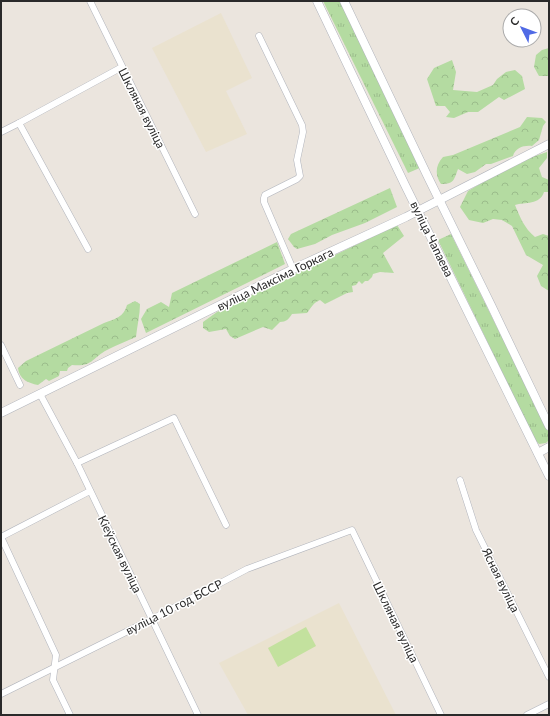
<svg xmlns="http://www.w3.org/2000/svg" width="550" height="716" font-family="Lato,sans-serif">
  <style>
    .education { fill: #eae2cf }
    .grass { fill: url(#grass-tufts) }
    .forest { fill: url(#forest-crowns) }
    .pitch { fill: #c3e19e }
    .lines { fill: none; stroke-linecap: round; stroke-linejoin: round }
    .street-casing { stroke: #b1b4bc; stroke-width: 7 }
    .secondary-casing { stroke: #b1b4bc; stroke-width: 9 }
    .street { stroke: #fff; stroke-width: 6 }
    .secondary { stroke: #fff; stroke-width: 8 }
    .labels { text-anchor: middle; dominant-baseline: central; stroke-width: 3; stroke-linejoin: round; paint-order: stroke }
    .street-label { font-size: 12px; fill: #2a2a2a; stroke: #fff }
  </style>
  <defs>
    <pattern id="grass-tufts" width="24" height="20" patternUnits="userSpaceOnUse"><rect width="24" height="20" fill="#b4dba1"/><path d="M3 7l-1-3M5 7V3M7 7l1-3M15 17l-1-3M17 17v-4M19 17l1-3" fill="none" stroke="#9bbc8b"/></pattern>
    <pattern id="forest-crowns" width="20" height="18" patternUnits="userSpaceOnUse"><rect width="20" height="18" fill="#b4dba1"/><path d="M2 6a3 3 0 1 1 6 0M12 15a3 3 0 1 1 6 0" fill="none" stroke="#9bbc8b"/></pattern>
  </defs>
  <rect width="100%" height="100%" fill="#ebe5de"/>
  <g class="education">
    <polygon points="221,13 252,78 226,91 247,134 206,152 152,48"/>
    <polygon points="339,603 396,715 248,715 219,663"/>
  </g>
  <g class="grass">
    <polygon points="323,1 341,1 422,167 408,173"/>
    <polygon points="451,234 549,433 549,440 546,443 539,444 535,440 438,240"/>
  </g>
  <g class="forest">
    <polygon points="549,48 549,76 539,76 534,67 536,55 542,50"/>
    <polygon points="452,60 456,72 453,90 477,92 493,85 497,79 506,72 515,70 522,76 525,89 504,100 499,97 478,112 468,112 454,118 446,117 450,112 445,106 436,106 427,79 434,68"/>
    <path d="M 527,117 L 542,118 L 546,122 L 543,126 L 539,140 L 532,146 C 524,145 515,148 513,156 L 491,164 L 486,164 L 475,172 L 467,174 L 458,169 C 454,180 454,184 441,184 C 435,175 435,166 443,157 L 453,155 L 520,127 Z"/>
    <path d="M 547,152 L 547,158 L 539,168 L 542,177 L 549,180 L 549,192 L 544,192 C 540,205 525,202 515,205 C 520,217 524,228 535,237 L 543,234 L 549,236 L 549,291 L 541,286 L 537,276 L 543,265 L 526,255 L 512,226 L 502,220 L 493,219 L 483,223 L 469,220 L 460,207 L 468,191 L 514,164 L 520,164 L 526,159 Z"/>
    <polygon points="390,188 397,207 365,223 332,235 315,244 297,249 294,247 288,239 291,234"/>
    <path d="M 397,225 L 404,236 L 383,253 L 394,273 L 380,272 L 373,274 L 372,277 L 368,281 L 365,281 L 362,284 L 359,281 L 356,285 L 352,286 L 353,292 L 347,293 L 325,304 L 320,300 C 313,303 311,308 307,313 L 292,314 C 289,319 286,322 280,322 L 272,330 L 263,327 L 235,339 L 230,336 L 226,329 L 209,332 L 203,328 L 203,322 L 217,312 Z"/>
    <polygon points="277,242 285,264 146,333 141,319 147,309 161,302 169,307 172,293"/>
    <path d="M 135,301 L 140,304 C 140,315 137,326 136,337 C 127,341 116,345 107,350 C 92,358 93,367 72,365 L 68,368 L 67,371 L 60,371 L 59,376 L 49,381 L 46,379 L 38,385 C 28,383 19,379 18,368 L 26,361 L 104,323 C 115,319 124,317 127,305 Z"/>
  </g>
  <polygon class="pitch" points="306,627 316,646 278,667 268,648"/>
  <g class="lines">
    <g class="street-casing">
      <g id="street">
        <polyline points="90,1 195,214"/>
        <polyline points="259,36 302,125 303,132 297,160 300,176 297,179 265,195 264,198 264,202 293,269"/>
        <polyline points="19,123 88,249"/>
        <polyline points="1,132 19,123 122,67"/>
        <polyline points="1,345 20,385"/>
        <polyline points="40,394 77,463 198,715"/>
        <polyline points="77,463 174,418 226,525"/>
        <polyline points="460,480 476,530 549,677"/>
        <polyline points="1,537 56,655 53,680 70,715"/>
        <polyline points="1,537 90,491"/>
        <polyline points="1,694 152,619 247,569 352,530 441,715"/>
        <polyline points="527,715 549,704"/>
      </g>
    </g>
    <g class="secondary-casing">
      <g id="secondary">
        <polyline points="317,1 405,185 549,476"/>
        <polyline points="344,1 427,175 491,305 549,426"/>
        <polyline points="1,413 293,269 406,217 549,144"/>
        <polyline points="538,453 549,447"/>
      </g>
    </g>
    <use href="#street" class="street"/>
    <use href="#secondary" class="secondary"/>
  </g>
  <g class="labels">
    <g class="street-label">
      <text transform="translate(142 108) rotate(63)">Шкляная вуліца</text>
      <text transform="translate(432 239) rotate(64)">вуліца Чапаева</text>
      <text transform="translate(275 279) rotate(-26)">вуліца Максіма Горкага</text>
      <text transform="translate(120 554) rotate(64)">Кіеўская вуліца</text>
      <text transform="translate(501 580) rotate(64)">Ясная вуліца</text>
      <text transform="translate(174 607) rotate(-27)">вуліца 10 год БССР</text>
      <text transform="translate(396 622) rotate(64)">Шкляная вуліца</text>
    </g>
  </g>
  <rect width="550" height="716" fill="none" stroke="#2a2a2a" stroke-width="4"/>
  <g transform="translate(522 28) rotate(312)"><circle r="19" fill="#ffffff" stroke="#aaaaaa"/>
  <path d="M0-3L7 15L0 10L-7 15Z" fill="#506ae5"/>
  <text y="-6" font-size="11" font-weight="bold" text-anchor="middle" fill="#2a2a2a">С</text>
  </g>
</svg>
